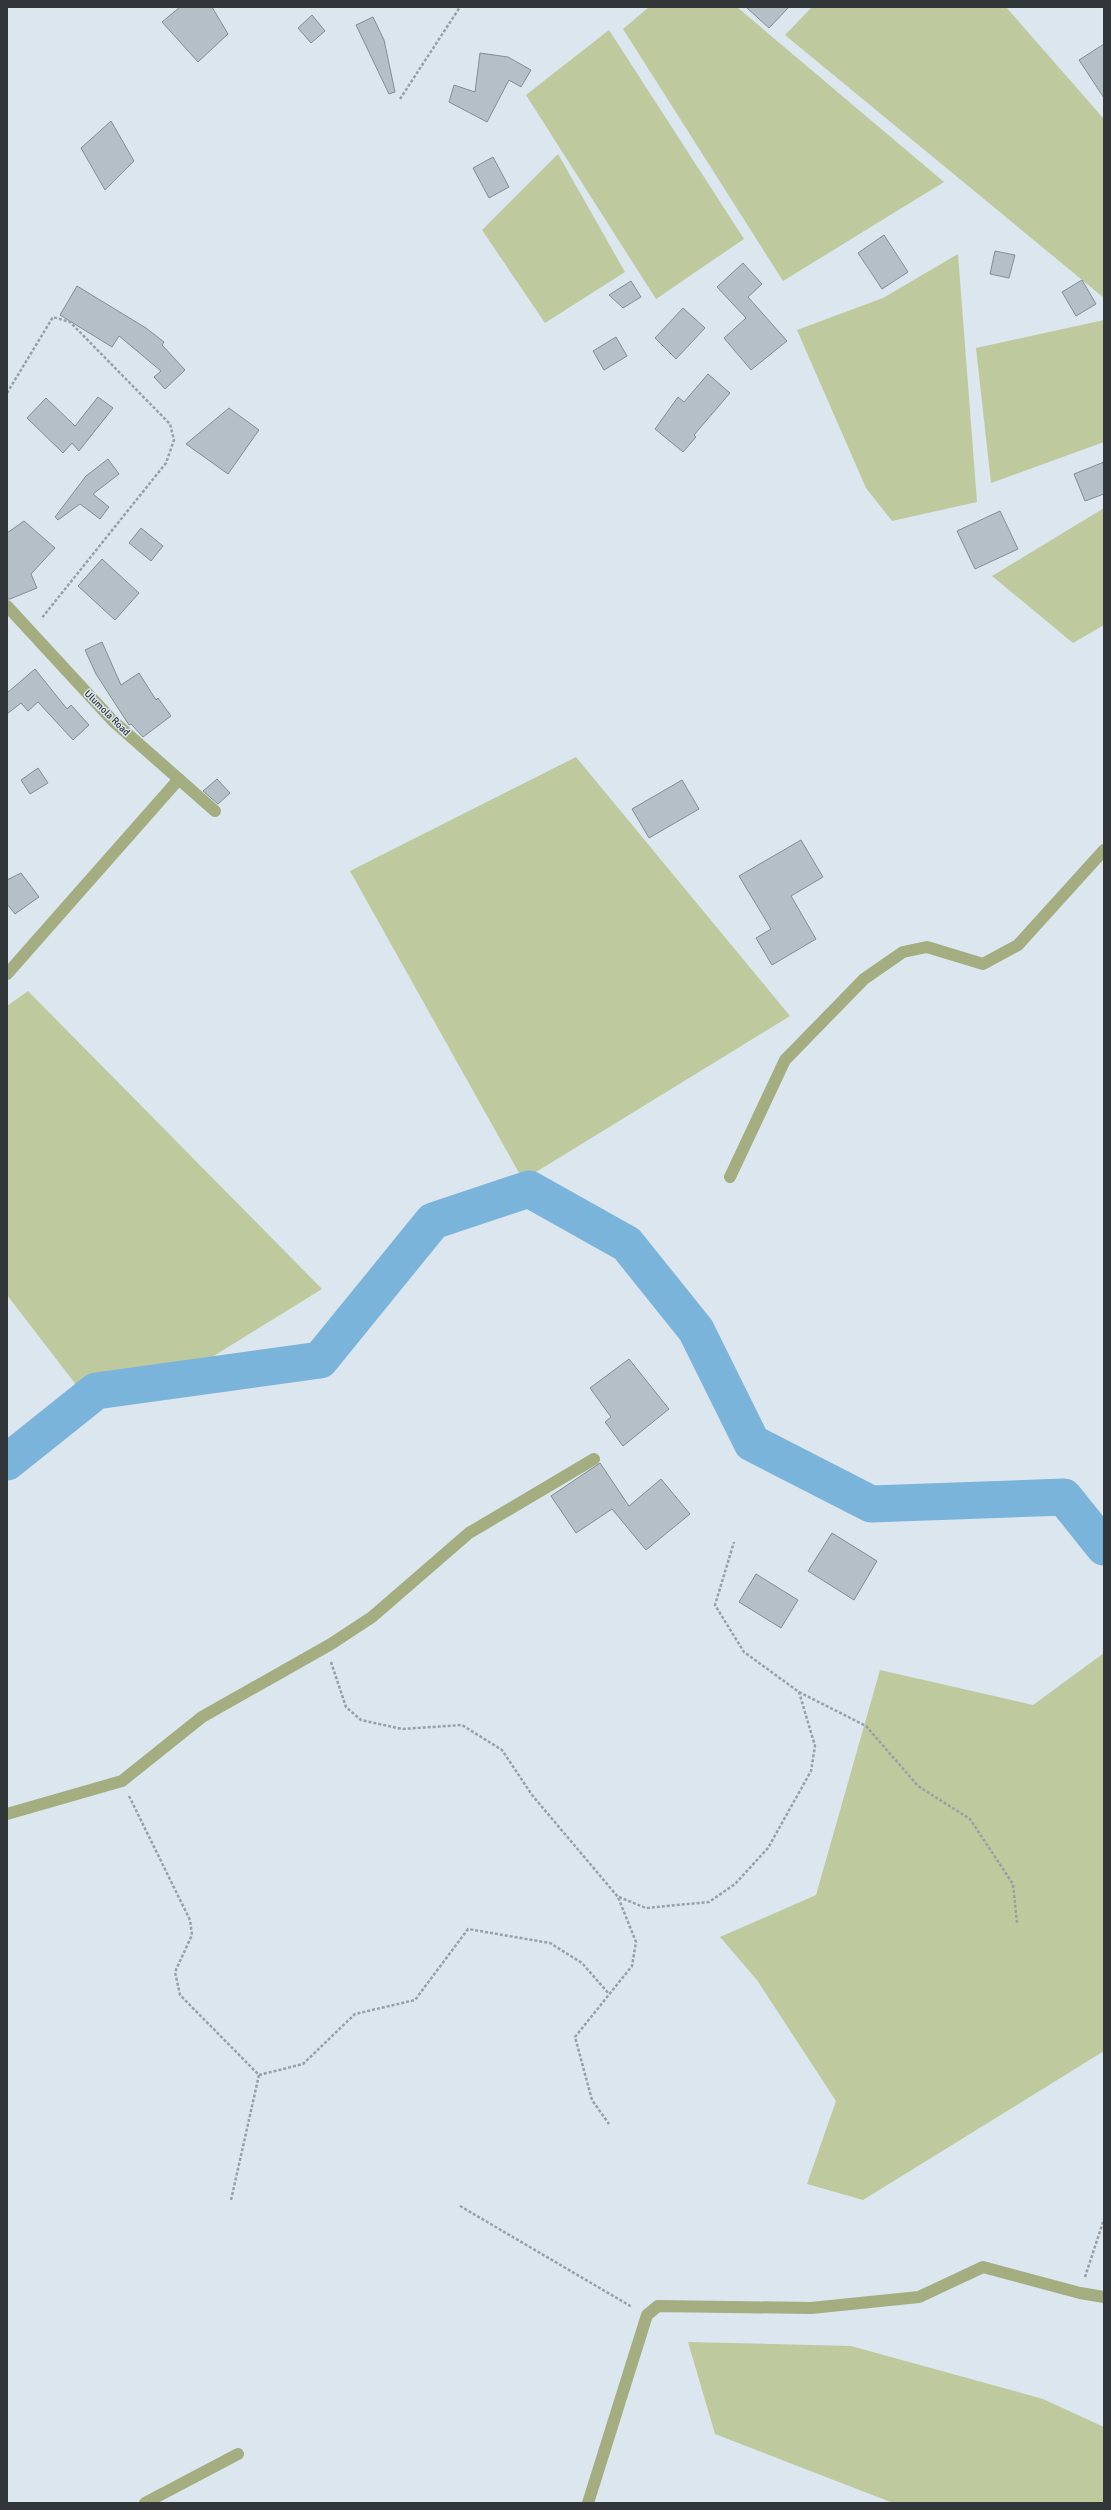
<svg xmlns="http://www.w3.org/2000/svg" width="1111" height="2510" font-family="Signika,sans-serif">
  <style>
    .green { fill: #bfc99e }
    .lines { fill: none; stroke-linecap: round; stroke-linejoin: round }
    .river { stroke: #7bb4db; stroke-width: 37 }
    .building { fill: #b5bfc7; stroke: #838d94 }
    .path { stroke: #97a0a6; stroke-width: 2.5; stroke-dasharray: 3 2; stroke-linecap: butt }
    .street { stroke: #a3ad80; stroke-width: 12 }
    .labels { text-anchor: middle; dominant-baseline: central; stroke-width: 3; stroke-linejoin: round; paint-order: stroke }
    .street-label { font-size: 10px; fill: #313639; stroke: #dbe6ee }
  </style>
  <rect width="100%" height="100%" fill="#dbe6ee"/>
  <g class="green">
    <polygon points="649,7 737,7 944,182 783,281 623,29"/>
    <polygon points="812,7 1006,7 1104,119 1104,298 785,35"/>
    <polygon points="609,30 744,239 656,299 526,95"/>
    <polygon points="558,154 625,272 545,323 482,230"/>
    <polygon points="958,254 977,502 892,521 866,488 797,330 883,298"/>
    <polygon points="1104,320 1104,442 991,483 976,348"/>
    <polygon points="1104,508 1104,625 1073,643 992,576"/>
    <polygon points="576,757 790,1016 523,1180 350,871"/>
    <polygon points="28,991 322,1289 204,1362 77,1386 7,1295 7,1006"/>
    <polygon points="1104,1653 1104,2051 863,2200 807,2184 836,2101 757,1980 720,1937 816,1895 880,1670 1033,1705"/>
    <polygon points="688,2342 851,2346 1043,2399 1104,2427 1104,2503 893,2503 715,2434"/>
  </g>
  <g class="lines">
    <polyline class="river" points="7,1462 96,1391 320,1360 433,1221 529,1189 627,1244 696,1330 752,1443 871,1504 1064,1497 1104,1547"/>
  </g>
  <g class="building">
    <polygon points="180,7 212,7 228,34 198,62 162,22"/>
    <polygon points="746,7 789,7 769,28"/>
    <polygon points="312,15 325,31 311,43 298,28"/>
    <polygon points="373,17 384,40 395,92 389,94 356,25"/>
    <polygon points="1104,44 1104,98 1079,60"/>
    <polygon points="480,53 508,57 531,70 521,87 509,80 487,122 449,102 454,85 475,92"/>
    <polygon points="111,121 134,161 105,190 81,148"/>
    <polygon points="493,157 509,187 489,198 473,168"/>
    <polygon points="884,235 908,272 882,289 858,253"/>
    <polygon points="995,251 1015,255 1009,278 990,274"/>
    <polygon points="743,263 762,284 748,297 787,341 751,370 724,338 746,318 717,287"/>
    <polygon points="1082,280 1096,304 1076,316 1062,292"/>
    <polygon points="631,281 641,297 623,308 609,295"/>
    <polygon points="77,286 146,328 164,342 162,345 185,370 165,389 154,377 161,371 119,336 112,347 60,315"/>
    <polygon points="683,308 705,328 676,359 655,338"/>
    <polygon points="616,337 627,356 604,370 593,351"/>
    <polygon points="708,374 730,393 694,435 696,437 683,452 655,429 678,397 684,402"/>
    <polygon points="98,397 113,408 79,451 72,443 63,453 27,418 46,398 75,426"/>
    <polygon points="229,408 259,430 228,474 186,444"/>
    <polygon points="108,459 119,474 93,494 109,507 100,519 80,504 58,520 55,517 86,476"/>
    <polygon points="1104,462 1104,494 1085,501 1074,474"/>
    <polygon points="1000,511 1018,549 975,569 957,531"/>
    <polygon points="24,521 55,548 31,574 37,588 10,599 7,599 7,533"/>
    <polygon points="141,528 163,546 151,561 129,543"/>
    <polygon points="102,559 139,593 115,620 78,586"/>
    <polygon points="102,642 121,685 139,673 156,700 158,698 171,716 143,737 131,724 129,725 96,674 85,650"/>
    <polygon points="35,669 67,709 71,705 89,725 73,740 38,702 28,711 21,703 7,714 7,693"/>
    <polygon points="38,768 48,783 30,794 21,780"/>
    <polygon points="217,779 230,793 218,804 203,791"/>
    <polygon points="682,780 699,809 649,838 632,809"/>
    <polygon points="801,840 823,877 791,896 816,939 772,965 756,938 771,929 739,876"/>
    <polygon points="21,873 39,897 15,914 7,904 7,880"/>
    <polygon points="629,1359 669,1409 623,1446 605,1422 611,1417 590,1388"/>
    <polygon points="600,1463 629,1506 661,1479 690,1514 646,1550 612,1509 576,1533 551,1496"/>
    <polygon points="832,1533 877,1561 854,1600 808,1571"/>
    <polygon points="756,1574 798,1600 781,1628 739,1602"/>
  </g>
  <g class="lines">
    <g class="path">
      <polyline points="400,99 460,7"/>
      <polyline points="7,393 53,317 70,322 170,424 174,440 166,463 41,619"/>
      <polyline points="331,1662 346,1707 361,1720 402,1729 462,1725 502,1750 532,1795 618,1897 636,1942 632,1966 575,2037 592,2100 609,2124"/>
      <polyline points="799,1692 866,1726 918,1786 970,1819 1013,1884 1017,1923"/>
      <polyline points="129,1796 190,1920 192,1935 175,1972 180,1995 259,2075 231,2200"/>
      <polyline points="619,1897 646,1908 709,1902 735,1884 768,1848 811,1771 815,1746 799,1692 744,1652 715,1605 734,1542"/>
      <polyline points="259,2075 303,2064 355,2014 415,2000 468,1929 550,1943 582,1963 609,1994"/>
      <polyline points="460,2206 632,2307"/>
      <polyline points="1085,2277 1104,2219"/>
    </g>
    <g class="street">
      <polyline points="7,606 113,721 215,811"/>
      <polyline points="7,974 179,779"/>
      <polyline points="730,1177 785,1060 864,979 903,952 927,947 983,964 1018,945 1104,850"/>
      <polyline points="7,1814 122,1781 202,1717 331,1644 372,1617 469,1533 594,1459"/>
      <polyline points="145,2503 238,2454"/>
      <polyline points="588,2503 647,2315 658,2306 811,2308 919,2297 983,2267 1080,2293 1104,2297"/>
    </g>
  </g>
  <g class="labels">
    <g class="street-label">
      <text transform="translate(107 713) rotate(45)">Ulumola Road</text>
    </g>
  </g>
  <rect width="1111" height="2510" fill="none" stroke="#313639" stroke-width="16"/>
</svg>
